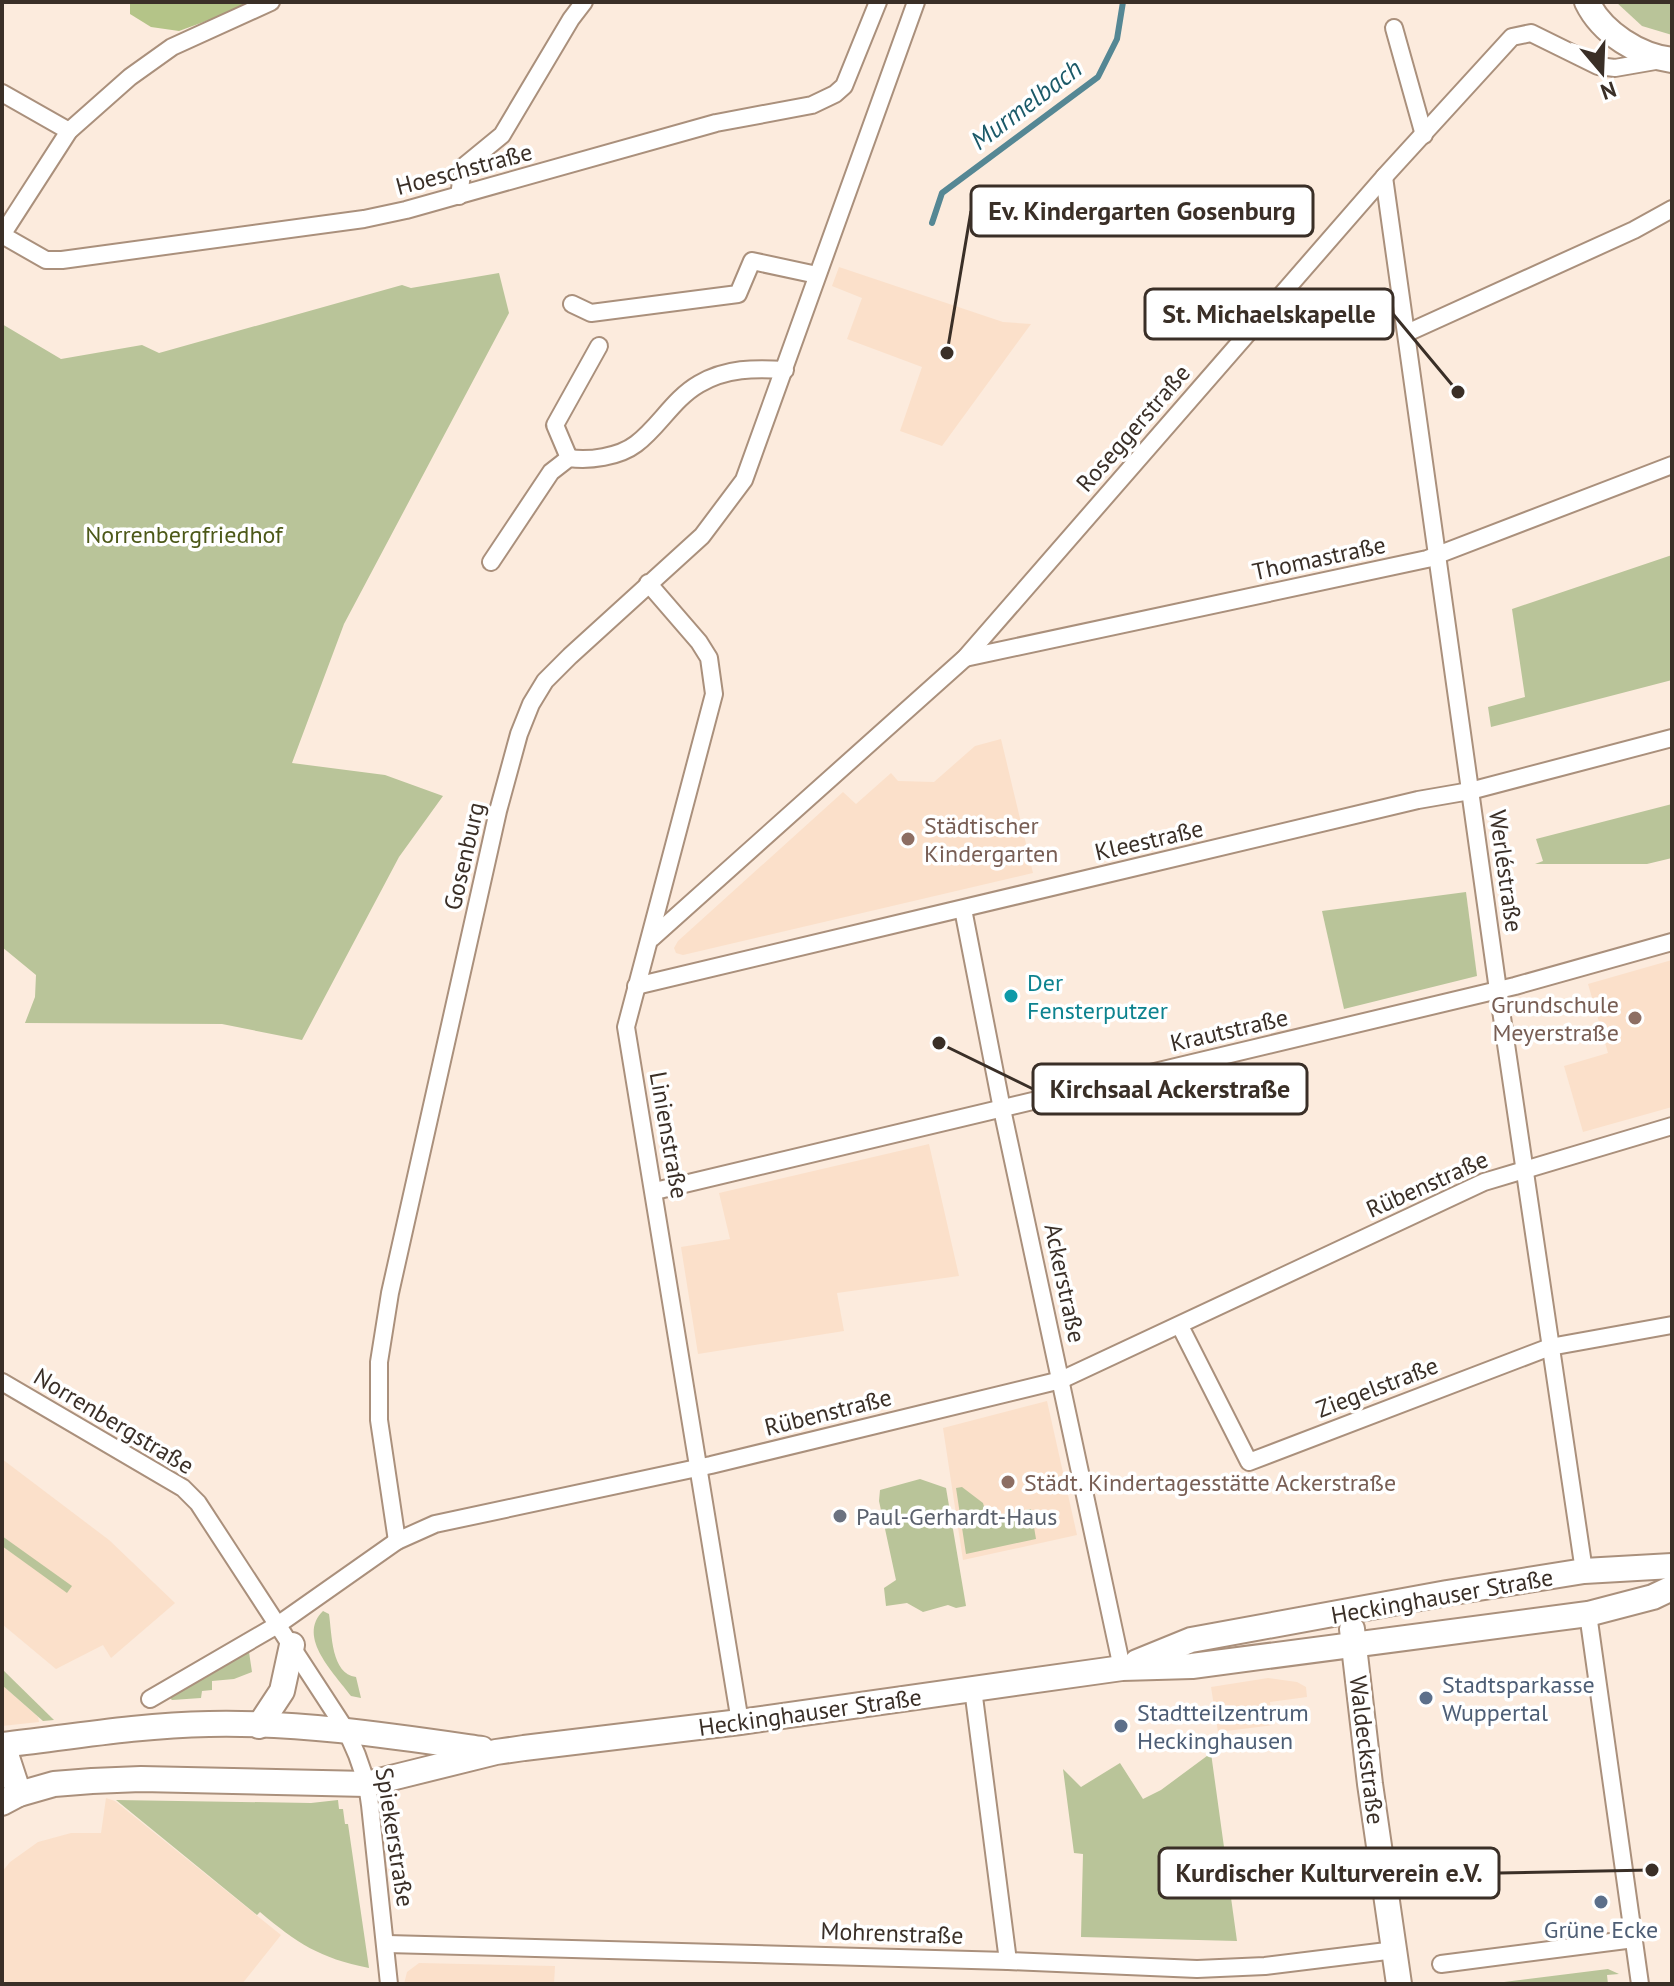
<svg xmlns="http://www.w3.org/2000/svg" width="1674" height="1986" font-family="'PT Sans',sans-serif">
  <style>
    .built { fill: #fbe0ca }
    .green { fill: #b9c499 }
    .forest { fill: #b4c488 }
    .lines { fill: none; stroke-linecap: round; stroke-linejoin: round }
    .stream { stroke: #558794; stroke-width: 6 }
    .street-casing { stroke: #aa907c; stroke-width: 20 }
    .secondary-casing { stroke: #aa907c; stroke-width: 28 }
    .street { stroke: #fff; stroke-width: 16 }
    .secondary { stroke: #fff; stroke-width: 24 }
    .education-dot { fill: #8d6e63; stroke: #fff; stroke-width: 3 }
    .culture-dot { fill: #0f9aa8; stroke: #fff; stroke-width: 3 }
    .worship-dot { fill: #6b7280; stroke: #fff; stroke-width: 3 }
    .service-dot { fill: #5c6f8a; stroke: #fff; stroke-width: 3 }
    .labels { text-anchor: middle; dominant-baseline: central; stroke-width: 7; stroke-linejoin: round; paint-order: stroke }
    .street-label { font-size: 24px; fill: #3a2f27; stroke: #fff }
    .park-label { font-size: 24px; fill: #4c5818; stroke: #fff }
    .education-label { font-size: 24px; fill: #785e54; stroke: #fff; text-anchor: start }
    .culture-label { font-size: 24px; fill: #0d838f; stroke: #fff; text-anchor: start }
    .worship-label { font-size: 24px; fill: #5b616d; stroke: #fff; text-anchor: start }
    .service-label { font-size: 24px; fill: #4e5e75; stroke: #fff; text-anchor: start }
    .water-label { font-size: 26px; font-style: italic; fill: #1a5968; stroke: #fff }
    .leader { fill: none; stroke: #3a2f27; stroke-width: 3 }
    .callout-dot { fill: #3a2f27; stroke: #fff; stroke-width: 3 }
    .callout { fill: #fff; stroke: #3a2f27; stroke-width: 3 }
    .callout-label { font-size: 26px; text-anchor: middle; font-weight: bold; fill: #3a2f27 }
  </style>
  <rect width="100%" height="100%" fill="#fcebdd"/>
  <g class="built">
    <polygon points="839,267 1003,322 1031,324 942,446 900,431 922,367 847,339 862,298 832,286"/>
    <polygon points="1001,739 1033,873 683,955 676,953 674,948 678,941 843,792 856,804 891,773 898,781 934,782 975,746"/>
    <polygon points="1672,960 1672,1107 1583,1132 1564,1066 1608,1053 1588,984"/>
    <polygon points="929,1144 959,1276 837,1293 844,1331 698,1354 681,1247 730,1239 719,1193"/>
    <polygon points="1047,1401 1077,1535 963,1560 943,1428"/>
    <polygon points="2,1459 109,1540 175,1603 111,1658 103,1645 56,1669 2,1624"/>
    <polygon points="1268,1678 1297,1682 1306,1687 1307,1697 1270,1702 1273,1725 1218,1732 1211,1687"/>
    <polygon points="2,1685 38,1717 39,1722 2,1726"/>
    <polygon points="106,1798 115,1801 281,1935 242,1984 2,1984 2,1872 10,1862 38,1842 71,1833 101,1833"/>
    <polygon points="419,1963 555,1966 554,1984 404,1984 407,1972"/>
  </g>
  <g class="green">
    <polygon points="1616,2 1672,2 1672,35 1642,26"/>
    <polygon points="499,273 509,313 344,624 292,763 385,775 443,796 399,857 302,1040 222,1024 25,1023 35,997 36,975 2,947 2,324 61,359 142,345 159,353 402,285 411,288"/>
    <polygon points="1672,555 1672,680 1491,727 1488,707 1525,697 1512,609"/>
    <polygon points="1672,804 1672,858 1647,864 1535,864 1543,861 1536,839"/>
    <polygon points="1466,892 1477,976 1344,1009 1322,911"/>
    <polygon points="920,1479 946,1488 966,1606 956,1608 948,1605 923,1612 907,1603 886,1606 884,1588 896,1580 879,1501 880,1490"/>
    <polygon points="962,1487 983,1503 987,1517 1031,1509 1036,1539 966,1554 956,1488"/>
    <polygon points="2,1536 72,1586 67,1593 2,1546"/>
    <path d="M 323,1611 L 329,1614 C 332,1634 331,1674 356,1677 L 361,1698 L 351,1696 C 335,1674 296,1637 323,1611 Z"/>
    <polygon points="249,1652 252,1672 234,1679 212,1681 212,1690 202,1691 201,1698 172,1700 169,1697"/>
    <polygon points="2,1669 54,1720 43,1721 2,1685"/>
    <polygon points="1211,1753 1237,1941 1081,1937 1083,1854 1074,1853 1063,1769 1081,1787 1120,1763 1143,1799 1161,1790"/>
    <path d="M 116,1800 L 311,1803 L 338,1800 L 339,1809 L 343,1809 L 345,1824 L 348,1824 L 369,1968 C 319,1958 297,1943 260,1912 L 257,1915 Z"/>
    <polygon points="1608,1969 1619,1974 1607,1975 1608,1984 1488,1984"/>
  </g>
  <polygon class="forest" points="130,2 258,2 179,31 151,27 130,14"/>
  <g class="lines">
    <polyline class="stream" points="932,223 942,193 1098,77 1117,39 1123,2"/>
    <g class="street-casing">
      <g id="street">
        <polyline points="1394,28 1424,135"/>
        <polyline points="2,93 69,131"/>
        <polyline points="1384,177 1498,990 1584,1571"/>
        <polyline points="459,196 463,167 502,135 571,19 584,2"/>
        <polyline points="2,235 46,260 62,260 364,219 406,210 716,123 812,105 835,94 844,86 878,2"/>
        <polyline points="2,235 69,131 130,77 172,47 271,2"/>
        <polyline points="572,304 591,313 738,294 752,261 817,275"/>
        <polyline points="1407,333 1634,230 1672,209"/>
        <polyline points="569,458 555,425 599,346"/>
        <path d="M 491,562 L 551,472 L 569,458 C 589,461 619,457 636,444 C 659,427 673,399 699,384 C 726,368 755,368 785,370"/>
        <polyline points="648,583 699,642 709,658 714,694 626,1027 740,1722"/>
        <polyline points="965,658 1427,559 1672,465"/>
        <polyline points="963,909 1002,1109 1122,1668"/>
        <polyline points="652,938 965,658 1384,177 1512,37 1531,33 1598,66 1615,68 1661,60"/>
        <polyline points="636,986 1418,800 1470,791 1672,738"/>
        <polyline points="655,1191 1515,986 1672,942"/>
        <polyline points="1180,1326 1249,1462 1550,1347 1672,1325"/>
        <polyline points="2,1382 183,1488 198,1503 346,1730 357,1755 367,1784 370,1805 389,1984"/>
        <polyline points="397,1541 379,1420 379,1362 390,1293 498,811 519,734 531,704 545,681 570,656 702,536 744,480 916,2"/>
        <polyline points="1588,1614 1640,1984"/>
        <polyline points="973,1689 1008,1961"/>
        <polyline points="150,1699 279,1624 397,1541 435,1524 711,1465 1061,1380 1484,1182 1672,1126"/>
        <polyline points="387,1944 1008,1961 1197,1969 1265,1966 1395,1950"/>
        <polyline points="1441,1964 1634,1939"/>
      </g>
    </g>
    <g class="secondary-casing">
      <g id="secondary">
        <path d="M 1587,2 C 1602,33 1639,56 1672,60"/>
        <polyline points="1352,1629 1370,1784 1399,1984"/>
        <polyline points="1137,1662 1191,1640 1447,1593 1584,1571 1672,1566"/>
        <polyline points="259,1726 282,1691 292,1645"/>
        <path d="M 19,1794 L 3,1745 C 71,1737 140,1725 209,1724 C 301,1722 392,1736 482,1749"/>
        <polyline points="2,1803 19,1794 54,1784 92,1781 141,1779 367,1784 496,1752 524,1748 740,1722 1122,1668 1192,1666 1588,1614 1653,1597 1672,1588"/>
      </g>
    </g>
    <use href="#street" class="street"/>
    <use href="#secondary" class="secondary"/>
  </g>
  <g class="education-dot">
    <circle cx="908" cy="839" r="8"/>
    <circle cx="1635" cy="1018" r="8"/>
    <circle cx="1008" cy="1482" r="8"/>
  </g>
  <circle class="culture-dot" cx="1011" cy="996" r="8"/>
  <circle class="worship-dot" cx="840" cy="1516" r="8"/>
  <g class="service-dot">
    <circle cx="1426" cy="1698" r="8"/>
    <circle cx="1121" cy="1726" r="8"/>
    <circle cx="1601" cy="1902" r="8"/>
  </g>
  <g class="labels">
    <g class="street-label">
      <text transform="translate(464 169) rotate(-15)">Hoeschstraße</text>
      <text transform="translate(1133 428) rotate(-49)">Roseggerstraße</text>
      <text transform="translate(1319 558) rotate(-12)">Thomastraße</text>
      <text transform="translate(1149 840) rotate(-13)">Kleestraße</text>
      <text transform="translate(464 856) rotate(-77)">Gosenburg</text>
      <text transform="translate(1506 871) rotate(82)">Werléstraße</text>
      <text transform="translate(1229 1030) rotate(-13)">Krautstraße</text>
      <text transform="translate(669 1135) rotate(80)">Linienstraße</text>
      <text transform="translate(1427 1184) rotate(-24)">Rübenstraße</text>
      <text transform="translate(1065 1283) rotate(78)">Ackerstraße</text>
      <text transform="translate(1377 1387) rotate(-21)">Ziegelstraße</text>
      <text transform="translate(828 1412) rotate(-14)">Rübenstraße</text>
      <text transform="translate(114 1421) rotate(31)">Norrenbergstraße</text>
      <text transform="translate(1442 1596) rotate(-10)">Heckinghauser Straße</text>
      <text transform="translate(810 1712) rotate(-8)">Heckinghauser Straße</text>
      <text transform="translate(1367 1750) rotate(83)">Waldeckstraße</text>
      <text transform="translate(395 1837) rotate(81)">Spiekerstraße</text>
      <text transform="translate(892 1933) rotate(2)">Mohrenstraße</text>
    </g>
    <g class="park-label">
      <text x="184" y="534">Norrenbergfriedhof</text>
    </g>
    <g class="education-label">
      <text x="924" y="825">Städtischer<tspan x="924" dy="28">Kindergarten</tspan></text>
      <text x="1619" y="1004" text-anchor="end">Grundschule<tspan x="1619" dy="28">Meyerstraße</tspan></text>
      <text x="1024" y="1482">Städt. Kindertagesstätte Ackerstraße</text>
    </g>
    <g class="culture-label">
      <text x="1027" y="982">Der<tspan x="1027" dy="28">Fensterputzer</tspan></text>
    </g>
    <g class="worship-label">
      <text x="856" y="1516">Paul-Gerhardt-Haus</text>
    </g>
    <g class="service-label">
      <text x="1442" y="1684">Stadtsparkasse<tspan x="1442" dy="28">Wuppertal</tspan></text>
      <text x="1137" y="1712">Stadtteilzentrum<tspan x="1137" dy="28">Heckinghausen</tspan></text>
      <text x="1601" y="1929" text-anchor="middle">Grüne Ecke</text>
    </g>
    <g class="water-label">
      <text transform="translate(1026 104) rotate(-37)">Murmelbach</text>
    </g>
  </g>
  <path class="leader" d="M947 353L971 211M1458 392L1393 314M939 1043L1033 1089M1652 1870L1499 1873"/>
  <g class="callout-dot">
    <circle cx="947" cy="353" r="8"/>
    <circle cx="1458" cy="392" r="8"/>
    <circle cx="939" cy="1043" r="8"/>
    <circle cx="1652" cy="1870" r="8"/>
  </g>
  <g class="callout">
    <rect x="971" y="186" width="342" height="50" rx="8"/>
    <rect x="1145" y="289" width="248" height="50" rx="8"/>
    <rect x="1033" y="1064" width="274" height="50" rx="8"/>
    <rect x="1159" y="1848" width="340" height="50" rx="8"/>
  </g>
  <g class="callout-label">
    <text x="1142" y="220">Ev. Kindergarten Gosenburg</text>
    <text x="1269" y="323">St. Michaelskapelle</text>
    <text x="1170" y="1098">Kirchsaal Ackerstraße</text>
    <text x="1329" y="1882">Kurdischer Kulturverein e.V.</text>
  </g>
  <rect width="1674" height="1986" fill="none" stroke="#3a2f27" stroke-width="8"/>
  <g transform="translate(1602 72) rotate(161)" stroke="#ffffff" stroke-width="6" paint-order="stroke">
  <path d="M0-6L14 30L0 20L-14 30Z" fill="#3a2f27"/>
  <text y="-12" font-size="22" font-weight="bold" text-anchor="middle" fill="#3a2f27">N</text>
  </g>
</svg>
